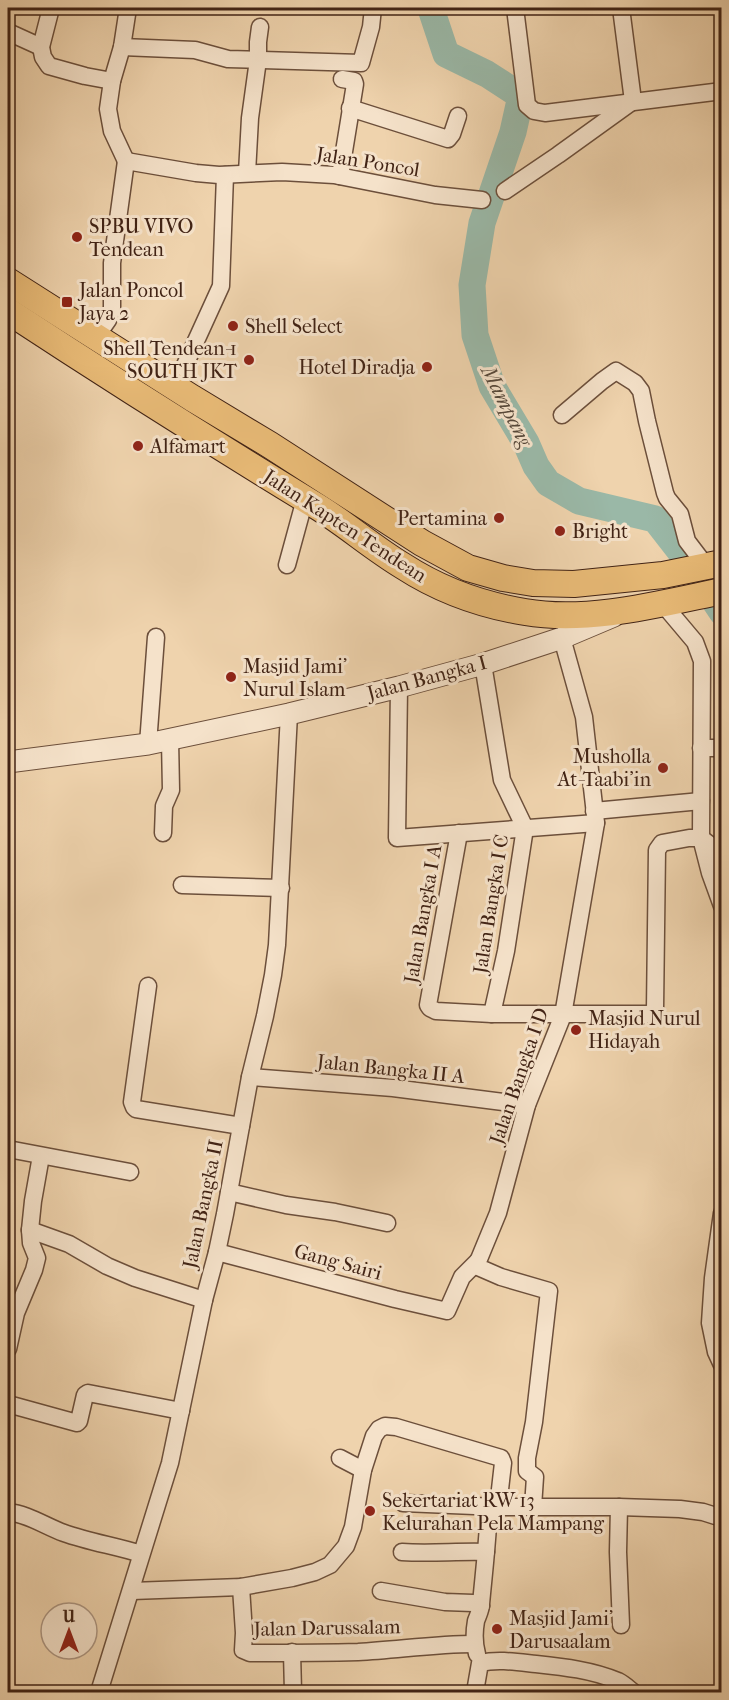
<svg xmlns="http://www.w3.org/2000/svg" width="729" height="1700" font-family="'IM FELL French Canon',serif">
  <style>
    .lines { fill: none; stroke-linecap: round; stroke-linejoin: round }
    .river { stroke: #9ab8a7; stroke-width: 27 }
    .minor-casing { stroke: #6c4f3b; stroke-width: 19 }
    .tertiary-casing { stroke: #6c4f3b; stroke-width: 23 }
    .primary-casing { stroke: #412315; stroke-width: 28 }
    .minor { stroke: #f5e2ca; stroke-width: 16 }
    .tertiary { stroke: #f5e2ca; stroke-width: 21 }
    .primary { stroke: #e8ba76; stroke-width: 26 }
    .poi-dot { fill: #8f2418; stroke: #f5e2ca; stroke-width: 2 }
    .labels { text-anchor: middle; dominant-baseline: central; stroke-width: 6; stroke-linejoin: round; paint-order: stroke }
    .street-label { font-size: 20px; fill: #412315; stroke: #f5e2ca }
    .poi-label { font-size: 20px; fill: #412315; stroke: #f5e2ca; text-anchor: start }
    .water-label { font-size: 21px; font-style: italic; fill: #57483a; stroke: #f5e2ca }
  </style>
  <rect width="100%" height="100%" fill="#efd3ad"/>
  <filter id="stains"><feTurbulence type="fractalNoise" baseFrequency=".00333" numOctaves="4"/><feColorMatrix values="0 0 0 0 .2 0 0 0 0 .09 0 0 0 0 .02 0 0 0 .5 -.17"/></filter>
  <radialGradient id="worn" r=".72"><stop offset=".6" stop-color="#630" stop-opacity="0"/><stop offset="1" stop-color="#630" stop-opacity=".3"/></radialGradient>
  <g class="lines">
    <g class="river">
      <polyline points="432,8 432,12 446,54 487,74 521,96 513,132 482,223 472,285 475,335 492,386 526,443 536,466 548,483 579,501 655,519 690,564 722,612"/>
      <polyline points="722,858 720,860 722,869"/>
    </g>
    <g class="minor-casing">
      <g id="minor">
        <polyline points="51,8 41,47 43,57 49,66 85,76 112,81"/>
        <polyline points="515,8 527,105 534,111 545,113 722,91"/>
        <polyline points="8,32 41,47"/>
        <polyline points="122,47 195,50 228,59 361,63 371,27 373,8"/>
        <polyline points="350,108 448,139 452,134 458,116"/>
        <polyline points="126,161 196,173 219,175 282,172 334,175 435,195 482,200"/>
        <polyline points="126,161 112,131 108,109 112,81 122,47 128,8"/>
        <polyline points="247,173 250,118 258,60 258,42 260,27"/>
        <polyline points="340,176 355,84 354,81 342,79"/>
        <polyline points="505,191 558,155 633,101 621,8"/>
        <polyline points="96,337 108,320 112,308 112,263 126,161"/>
        <polyline points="175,387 221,286 225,175"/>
        <polyline points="562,415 602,381 616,371 635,383 641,391 647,421 665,493 667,498 680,514 687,541 706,566"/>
        <polyline points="287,565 305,499"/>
        <polyline points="663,604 695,642 702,661 701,838 710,873 722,906"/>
        <polyline points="483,664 502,780 525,828 506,951 492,1014 650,1014 655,1009 657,850 662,843 689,838 701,838 722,854"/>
        <polyline points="399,687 397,838 596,823"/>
        <polyline points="148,744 156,637"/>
        <polyline points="701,748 722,748"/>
        <polyline points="594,811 701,801"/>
        <polyline points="163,833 164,806 171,790 170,740"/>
        <polyline points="459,833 428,1005 430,1008 436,1011 492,1014"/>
        <polyline points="182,885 281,888"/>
        <polyline points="148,986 132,1102 134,1107 136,1109 241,1126"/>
        <polyline points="250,1077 393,1088 527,1105"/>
        <polyline points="8,1149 130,1172"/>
        <polyline points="229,1192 286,1205 335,1212 387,1223"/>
        <polyline points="722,1213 713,1278 710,1323 716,1352 722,1365"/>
        <polyline points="30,1230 69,1244 107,1266 135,1278 204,1300"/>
        <polyline points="217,1252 395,1299 447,1311 462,1277 478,1261"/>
        <polyline points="8,1349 16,1313 34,1270 37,1258 31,1243 30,1230 33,1201 41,1156"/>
        <polyline points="8,1404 77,1423 79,1421 85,1395 88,1393 181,1411"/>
        <polyline points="340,1458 363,1470"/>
        <polyline points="403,1503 498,1507 619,1507 680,1509 703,1512 722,1518"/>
        <polyline points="533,1507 535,1477 527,1471 527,1458 534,1422 549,1291 501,1277 478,1267 477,1264 498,1213 527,1105 563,1015 596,823 584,717 562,638"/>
        <polyline points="619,1507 618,1552 621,1625"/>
        <path d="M 8,1512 C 28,1514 45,1526 64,1533 C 89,1542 116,1546 141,1554"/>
        <path d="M 402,1552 C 430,1554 458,1551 486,1552"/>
        <path d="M 241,1587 L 244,1633 L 243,1650 L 250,1653 C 286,1653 322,1653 358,1652 C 397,1650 435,1644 474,1644"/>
        <polyline points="132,1591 241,1587 292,1578 315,1572 330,1565 346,1546 353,1527 363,1470 374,1436 379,1429 385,1426 396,1427 501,1458 503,1463 498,1507"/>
        <polyline points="381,1591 445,1602 473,1603 481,1606"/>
        <polyline points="292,1652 293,1692"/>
        <path d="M 477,1654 C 474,1643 474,1632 476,1621 C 478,1615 481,1610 481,1604 C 484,1571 488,1539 489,1506"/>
        <polyline points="99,1692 170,1463 204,1300 217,1252 225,1214 250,1077 265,1016 273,975 277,945 289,714"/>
        <path d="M 475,1692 L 480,1663 C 498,1659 517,1662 536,1664 C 564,1667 592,1670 618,1681 C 624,1684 628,1688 633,1692"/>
      </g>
    </g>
    <g class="tertiary-casing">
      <polyline id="tertiary" points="8,762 148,744 289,714 399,687 483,664 562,638 614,616"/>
    </g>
    <g class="primary-casing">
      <g id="primary">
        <polyline points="8,281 192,398 270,445 422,543 468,568 503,578 533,583 574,584 663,575 722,563"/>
        <path d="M 8,311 C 110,378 213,443 318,507 C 347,525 373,548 403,566 C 440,590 482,605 525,612 C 588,623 659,604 722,591"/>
      </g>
    </g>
    <use href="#minor" class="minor"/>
    <use href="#tertiary" class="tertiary"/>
    <use href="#primary" class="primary"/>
  </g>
  <g class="poi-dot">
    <circle cx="77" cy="237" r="6"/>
    <rect x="61" y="296" width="12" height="12" rx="3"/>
    <circle cx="233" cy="326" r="6"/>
    <circle cx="249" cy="360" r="6"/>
    <circle cx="427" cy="367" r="6"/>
    <circle cx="138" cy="446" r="6"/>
    <circle cx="499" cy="518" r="6"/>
    <circle cx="560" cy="531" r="6"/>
    <circle cx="231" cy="677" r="6"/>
    <circle cx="663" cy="768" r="6"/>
    <circle cx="576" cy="1030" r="6"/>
    <circle cx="370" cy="1511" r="6"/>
    <circle cx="497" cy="1629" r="6"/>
  </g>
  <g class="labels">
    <g class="street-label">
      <text transform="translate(368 162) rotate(9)">Jalan Poncol</text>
      <text transform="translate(345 526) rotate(33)">Jalan Kapten Tendean</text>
      <text transform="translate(427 678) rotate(-15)">Jalan Bangka I</text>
      <text transform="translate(491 904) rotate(-81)">Jalan Bangka I C</text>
      <text transform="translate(423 914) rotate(-80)">Jalan Bangka I A</text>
      <text transform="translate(391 1069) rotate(6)">Jalan Bangka II A</text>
      <text transform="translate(519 1076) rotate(-71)">Jalan Bangka I D</text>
      <text transform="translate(203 1204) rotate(-78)">Jalan Bangka II</text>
      <text transform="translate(338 1262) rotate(15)">Gang Sairi</text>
      <text transform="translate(327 1628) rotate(-1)">Jalan Darussalam</text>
    </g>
    <g class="poi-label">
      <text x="89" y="226">SPBU VIVO<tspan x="89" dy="23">Tendean</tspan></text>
      <text x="79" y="290">Jalan Poncol<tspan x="79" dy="23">Jaya 2</tspan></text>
      <text x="245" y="326">Shell Select</text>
      <text x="237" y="348" text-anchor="end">Shell Tendean-1<tspan x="237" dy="23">SOUTH JKT</tspan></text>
      <text x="415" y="367" text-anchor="end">Hotel Diradja</text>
      <text x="150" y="446">Alfamart</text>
      <text x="487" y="518" text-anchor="end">Pertamina</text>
      <text x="572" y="531">Bright</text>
      <text x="243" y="666">Masjid Jami'<tspan x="243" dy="23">Nurul Islam</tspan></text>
      <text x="651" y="756" text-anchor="end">Musholla<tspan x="651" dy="23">At-Taabi'in</tspan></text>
      <text x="588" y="1018">Masjid Nurul<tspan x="588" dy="23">Hidayah</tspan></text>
      <text x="382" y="1500">Sekertariat RW 13<tspan x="382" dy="23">Kelurahan Pela Mampang</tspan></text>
      <text x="509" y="1618">Masjid Jami'<tspan x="509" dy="23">Darusaalam</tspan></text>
    </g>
    <g class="water-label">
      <text transform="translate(507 406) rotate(63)">Mampang</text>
    </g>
  </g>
  <rect width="729" height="1700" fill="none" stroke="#efd3ad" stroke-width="30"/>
  <rect x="9" y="9" width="711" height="1682" fill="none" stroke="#412315" stroke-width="3"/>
  <rect x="15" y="15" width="699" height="1670" fill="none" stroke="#412315" stroke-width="1.5"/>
  <g transform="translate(69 1631)"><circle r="28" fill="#f5e2ca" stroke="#ad9682" stroke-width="1.5"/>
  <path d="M0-4.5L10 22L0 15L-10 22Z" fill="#8f2418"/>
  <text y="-9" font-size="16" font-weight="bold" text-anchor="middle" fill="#412315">U</text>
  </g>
  <rect width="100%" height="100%" filter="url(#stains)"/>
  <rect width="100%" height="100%" fill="url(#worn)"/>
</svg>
